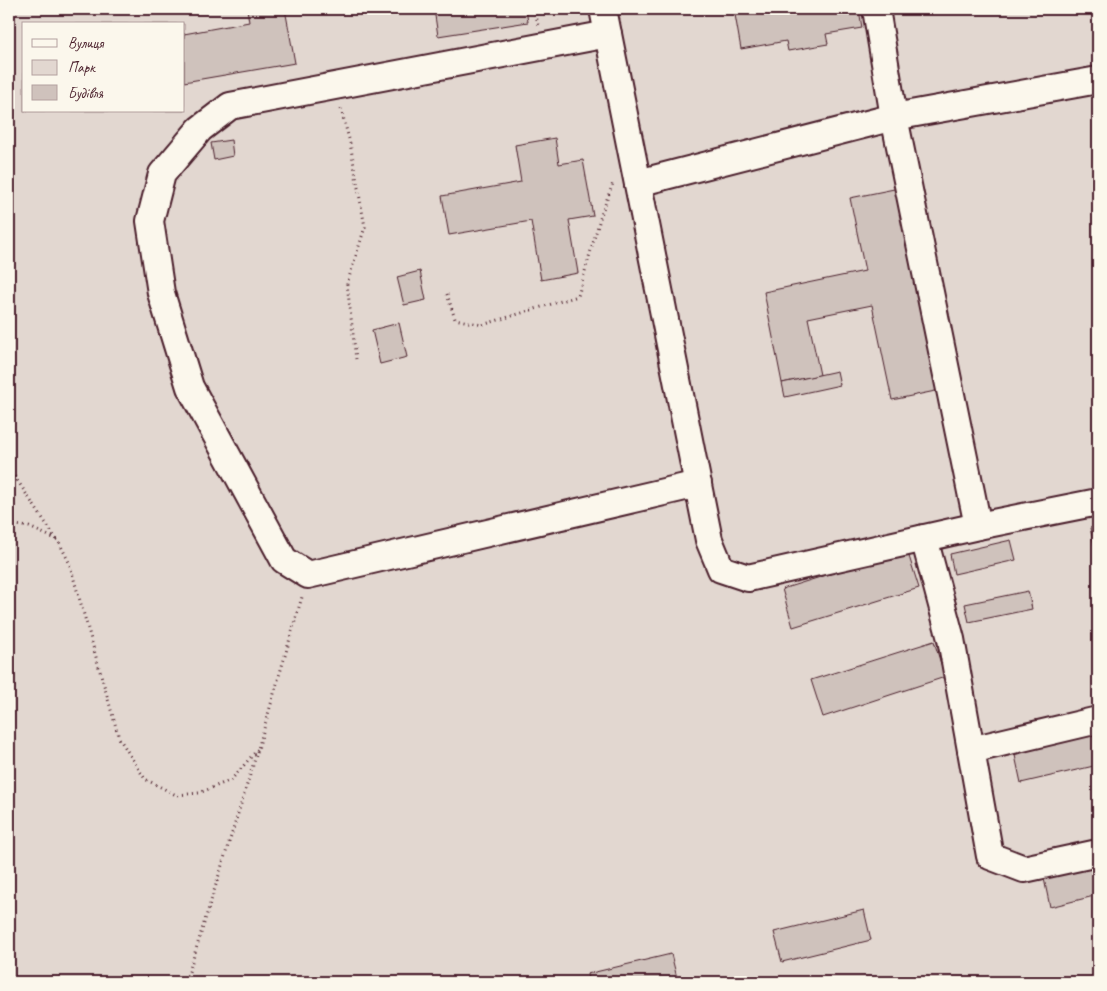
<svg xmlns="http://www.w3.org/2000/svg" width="1107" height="991" font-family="Caveat,sans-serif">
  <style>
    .green { fill: #e2d7d0; stroke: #967b7e; fill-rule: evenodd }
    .building { fill: #cfc2bc; stroke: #4a1f2b }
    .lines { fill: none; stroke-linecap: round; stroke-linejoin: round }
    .minor-casing { stroke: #4a1f2b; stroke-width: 30 }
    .path { stroke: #4a1f2b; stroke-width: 3; stroke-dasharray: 1 4; stroke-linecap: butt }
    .minor { stroke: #fbf7ec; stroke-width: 26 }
  </style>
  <rect width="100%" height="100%" fill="#fbf7ec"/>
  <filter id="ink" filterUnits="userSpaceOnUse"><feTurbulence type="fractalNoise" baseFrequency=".02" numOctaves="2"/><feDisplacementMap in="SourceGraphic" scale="10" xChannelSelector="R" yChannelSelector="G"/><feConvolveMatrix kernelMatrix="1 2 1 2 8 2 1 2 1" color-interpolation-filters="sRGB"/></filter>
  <g filter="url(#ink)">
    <path class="green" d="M 9,9 L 1098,9 L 1098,982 L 9,982 ZM 24,24 L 184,24 L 184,111 L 24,111 Z"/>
    <g class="building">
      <polygon points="247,9 285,9 295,63 184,82 184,34 249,22"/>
      <polygon points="434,9 526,9 528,22 438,36"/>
      <polygon points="734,9 859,9 862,28 826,34 828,44 788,51 786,41 741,49"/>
      <polygon points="555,138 559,164 583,160 593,216 569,220 578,273 541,280 531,221 449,235 442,196 521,182 515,145"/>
      <polygon points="231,140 233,156 214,160 211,143"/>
      <polygon points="904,187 945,389 892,400 872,305 808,318 820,375 782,383 764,292 865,271 850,198"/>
      <polygon points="420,271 426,300 404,305 397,277"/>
      <polygon points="399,323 407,357 380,364 372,330"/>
      <polygon points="837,371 840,385 785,397 782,383"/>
      <polygon points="1098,526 1098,544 1094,545 1090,528"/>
      <polygon points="1011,540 1016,560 954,574 950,554"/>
      <polygon points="907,550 919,588 793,627 782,589"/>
      <polygon points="1028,591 1032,609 969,622 965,604"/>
      <polygon points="934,641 945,677 823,717 811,680"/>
      <polygon points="1098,726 1098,765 1021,783 1013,746"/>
      <polygon points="1098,857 1098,895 1050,907 1042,869"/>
      <polygon points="864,910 871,940 782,962 774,932"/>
      <polygon points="671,954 678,982 589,982 587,974"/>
    </g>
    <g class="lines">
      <g class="minor-casing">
        <g id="minor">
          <polyline points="603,9 709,540 721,569 748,578 978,526 1098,502"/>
          <polyline points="876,9 894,117 978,526"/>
          <polyline points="608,34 230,106 200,129 162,174 150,221 161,293 190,387 284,560 308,575 698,484"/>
          <polyline points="638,183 894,117 1098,80"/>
          <polyline points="924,538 951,639 990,856 1024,869 1098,853"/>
          <polyline points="971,750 1098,720"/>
        </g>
      </g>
      <g class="path">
        <polyline points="535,9 538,25"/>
        <polyline points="341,109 350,143 365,227 347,284 356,359"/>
        <polyline points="447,294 455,319 482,325 578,296 601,215 613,183"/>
        <polyline points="9,468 57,540"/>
        <polyline points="9,524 29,527 58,540 69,562 119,738 145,779 176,795 199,793 231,780 258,749"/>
        <polyline points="173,982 188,975 258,749 302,597"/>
      </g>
      <use href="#minor" class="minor"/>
    </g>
  </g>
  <rect width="1107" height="991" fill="none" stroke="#fbf7ec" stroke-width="30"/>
  <rect x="15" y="15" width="1077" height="961" fill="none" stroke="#4a1f2b" stroke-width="2" filter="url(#ink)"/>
  <rect x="22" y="22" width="162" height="90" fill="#fbf7ec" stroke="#b4a19f"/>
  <rect x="32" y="39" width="25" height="8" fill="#fbf7ec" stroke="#b4a19f"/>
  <text x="68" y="48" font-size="15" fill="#4a1f2b">Вулиця</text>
  <rect x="32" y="60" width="25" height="15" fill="#e2d7d0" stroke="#b4a19f"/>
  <text x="68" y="72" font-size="15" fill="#4a1f2b">Парк</text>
  <rect x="32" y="85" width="25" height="15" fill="#cfc2bc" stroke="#b4a19f"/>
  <text x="68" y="98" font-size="15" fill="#4a1f2b">Будівля</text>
</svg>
